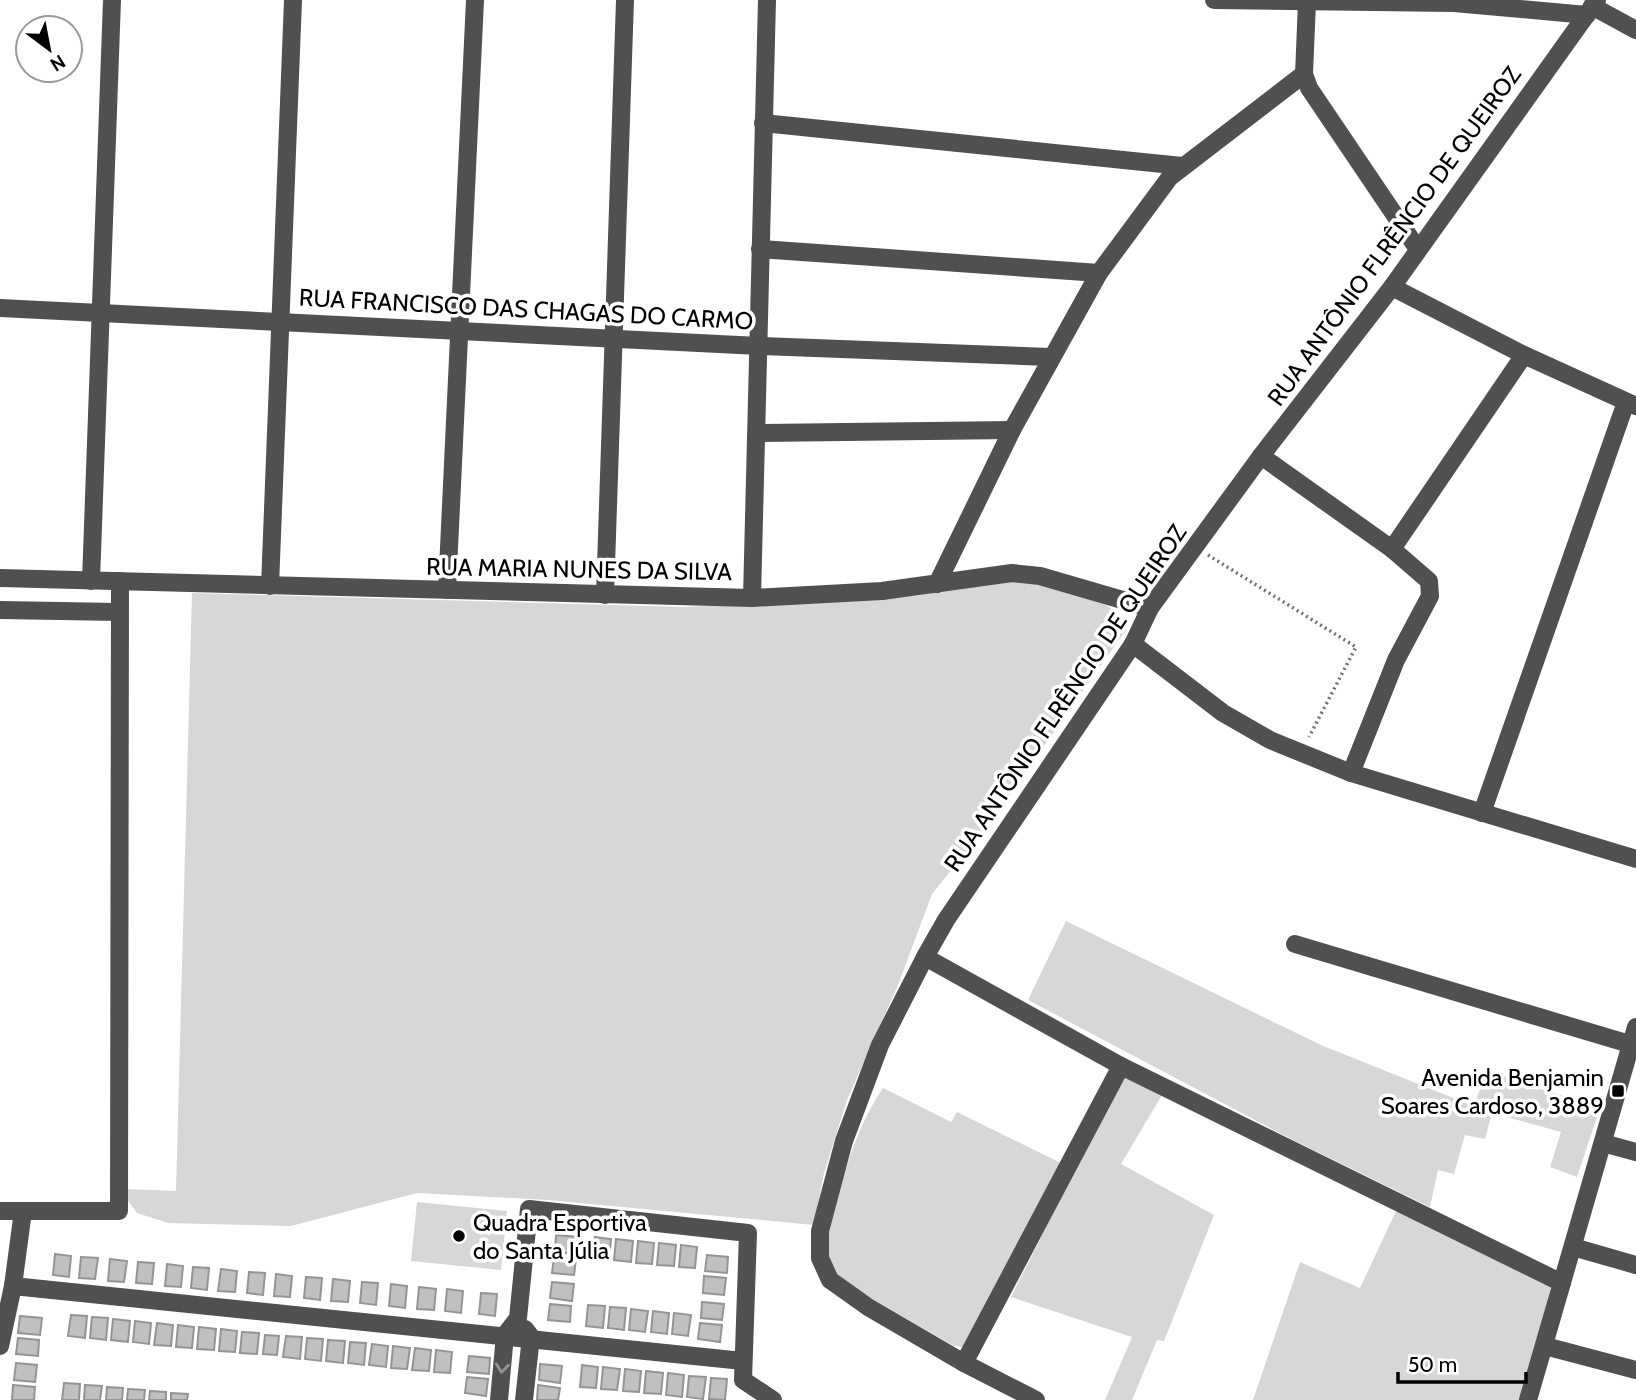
<svg xmlns="http://www.w3.org/2000/svg" width="1636" height="1400" font-family="Cabin,sans-serif">
  <style>
    .green { fill: #d7d7d7 }
    .building { fill: #c0c0c0; stroke: #949494; stroke-width: 2 }
    .lines { fill: none; stroke-linecap: round; stroke-linejoin: round }
    .path { stroke: #727272; stroke-width: 3.5; stroke-dasharray: 2 3.5; stroke-linecap: butt }
    .minor { stroke: #505050; stroke-width: 18 }
    .oneway { stroke: #969696 }
    .poi-dot { fill: #000; stroke: #fff; stroke-width: 2.5 }
    .labels { text-anchor: middle; dominant-baseline: central; stroke-width: 7; stroke-linejoin: round; paint-order: stroke }
    .street-label { font-size: 24px; fill: #000; stroke: #fff }
    .poi-label { font-size: 24px; fill: #000; stroke: #fff; text-anchor: end }
  </style>
  <rect width="100%" height="100%" fill="#fff"/>
  <g class="green">
    <polygon points="990,581 1027,581 1104,604 1119,613 1126,630 996,814 932,894 898,985 847,1100 824,1173 814,1225 548,1200 417,1193 291,1226 168,1223 137,1213 123,1194 125,1189 176,1191 192,593 685,607 916,596"/>
    <polygon points="1066,921 1321,1045 1473,1106 1488,1071 1600,1108 1577,1177 1550,1167 1561,1132 1492,1113 1485,1139 1465,1135 1454,1174 1438,1170 1430,1207 1291,1139 1028,1000"/>
    <polygon points="1123,1074 1162,1095 1121,1164 1214,1215 1164,1341 1157,1340 1132,1400 1105,1400 1132,1337 1011,1297"/>
    <path d="M 883,1088 L 951,1122 L 957,1112 L 1063,1164 L 963,1347 L 954,1346 L 840,1280 L 826,1254 L 826,1242 C 840,1190 852,1133 883,1088 Z"/>
    <polygon points="417,1202 507,1211 501,1270 411,1261"/>
    <polygon points="1397,1209 1552,1283 1521,1400 1253,1400 1300,1262 1360,1288"/>
  </g>
  <g class="building">
    <polygon points="556,1235 578,1237 576,1254 555,1252"/>
    <polygon points="595,1237 611,1239 609,1260 593,1258"/>
    <polygon points="616,1239 633,1241 631,1262 614,1260"/>
    <polygon points="638,1241 654,1243 652,1264 636,1263"/>
    <polygon points="659,1243 676,1245 674,1266 657,1265"/>
    <polygon points="681,1245 697,1247 695,1268 679,1267"/>
    <polygon points="55,1254 71,1256 69,1277 53,1275"/>
    <polygon points="707,1255 728,1257 727,1273 705,1271"/>
    <polygon points="81,1257 98,1258 95,1279 79,1278"/>
    <polygon points="554,1257 576,1259 574,1275 552,1273"/>
    <polygon points="110,1259 127,1261 124,1282 108,1281"/>
    <polygon points="138,1262 154,1263 152,1284 136,1283"/>
    <polygon points="167,1264 183,1266 181,1287 165,1286"/>
    <polygon points="193,1267 209,1268 207,1290 191,1288"/>
    <polygon points="221,1269 237,1271 235,1292 218,1291"/>
    <polygon points="249,1272 265,1273 263,1295 247,1293"/>
    <polygon points="276,1274 292,1276 290,1297 274,1296"/>
    <polygon points="704,1276 726,1278 724,1295 703,1293"/>
    <polygon points="306,1277 322,1278 320,1300 304,1298"/>
    <polygon points="333,1279 350,1281 348,1302 331,1301"/>
    <polygon points="362,1282 378,1283 376,1305 360,1303"/>
    <polygon points="552,1282 574,1284 572,1301 550,1298"/>
    <polygon points="391,1284 407,1286 405,1308 389,1306"/>
    <polygon points="419,1287 436,1289 434,1310 417,1309"/>
    <polygon points="447,1289 463,1291 461,1313 445,1311"/>
    <polygon points="481,1293 497,1294 495,1316 479,1314"/>
    <polygon points="702,1302 724,1304 722,1320 701,1318"/>
    <polygon points="550,1304 571,1306 570,1322 548,1320"/>
    <polygon points="588,1305 605,1306 603,1328 586,1326"/>
    <polygon points="610,1307 626,1308 624,1330 608,1328"/>
    <polygon points="631,1309 648,1311 645,1332 629,1330"/>
    <polygon points="653,1311 669,1313 667,1334 651,1332"/>
    <polygon points="674,1313 691,1315 688,1336 672,1334"/>
    <polygon points="71,1315 87,1316 85,1338 68,1336"/>
    <polygon points="20,1316 42,1318 40,1335 18,1333"/>
    <polygon points="92,1317 108,1318 106,1340 90,1338"/>
    <polygon points="113,1319 130,1321 128,1342 111,1340"/>
    <polygon points="135,1321 151,1323 149,1344 133,1342"/>
    <polygon points="157,1323 173,1325 171,1346 154,1345"/>
    <polygon points="700,1323 722,1325 720,1342 698,1339"/>
    <polygon points="178,1325 194,1327 192,1348 176,1347"/>
    <polygon points="199,1327 216,1329 214,1350 197,1349"/>
    <polygon points="221,1329 237,1331 235,1352 219,1351"/>
    <polygon points="242,1332 259,1333 257,1354 240,1353"/>
    <polygon points="265,1335 279,1336 277,1355 263,1354"/>
    <polygon points="286,1336 302,1337 300,1359 283,1357"/>
    <polygon points="18,1338 39,1340 38,1356 16,1354"/>
    <polygon points="307,1338 323,1339 321,1361 305,1359"/>
    <polygon points="328,1340 345,1341 343,1363 326,1361"/>
    <polygon points="350,1342 366,1343 364,1365 348,1363"/>
    <polygon points="372,1344 388,1346 386,1367 369,1365"/>
    <polygon points="393,1346 410,1348 407,1369 391,1368"/>
    <polygon points="415,1348 431,1350 429,1371 412,1370"/>
    <polygon points="436,1350 452,1352 450,1373 434,1372"/>
    <polygon points="469,1356 490,1358 489,1374 467,1372"/>
    <polygon points="16,1363 37,1365 35,1382 14,1380"/>
    <polygon points="540,1364 562,1366 560,1383 539,1380"/>
    <polygon points="582,1365 598,1367 596,1388 580,1387"/>
    <polygon points="603,1367 620,1369 617,1390 601,1389"/>
    <polygon points="625,1369 641,1371 639,1392 623,1391"/>
    <polygon points="646,1371 663,1373 661,1394 644,1393"/>
    <polygon points="668,1373 684,1375 682,1397 666,1395"/>
    <polygon points="689,1376 706,1377 703,1399 687,1397"/>
    <polygon points="467,1377 488,1379 486,1396 465,1393"/>
    <polygon points="711,1378 727,1379 725,1400 709,1399"/>
    <polygon points="64,1383 80,1384 79,1400 62,1400"/>
    <polygon points="13,1385 35,1387 34,1400 12,1400"/>
    <polygon points="85,1385 102,1386 100,1400 84,1400"/>
    <polygon points="538,1385 560,1388 558,1400 537,1400"/>
    <polygon points="107,1387 123,1388 122,1400 106,1400"/>
    <polygon points="128,1389 145,1390 144,1400 127,1400"/>
    <polygon points="150,1391 166,1392 166,1400 149,1400"/>
    <polygon points="171,1393 188,1394 187,1400 171,1400"/>
  </g>
  <g class="lines">
    <polyline class="path" points="1208,555 1356,647 1309,737"/>
    <g class="minor">
      <polyline points="1214,0 1454,3 1587,15"/>
      <polyline points="1307,2 1304,74 1309,88 1417,248"/>
      <polyline points="1592,6 1636,30"/>
      <polyline points="763,123 1182,166"/>
      <polyline points="760,249 1099,273"/>
      <polyline points="1392,287 1524,355 1636,406"/>
      <polyline points="0,308 759,346 1050,357"/>
      <polyline points="757,433 1012,430"/>
      <polyline points="1261,456 1392,549 1429,581 1430,596 1396,660 1351,773"/>
      <polyline points="1392,549 1524,355"/>
      <polyline points="0,578 752,598 882,591 1012,573 1040,576 1150,608"/>
      <polyline points="91,581 112,0"/>
      <polyline points="937,584 1012,430 1099,273 1170,177 1304,74"/>
      <polyline points="270,586 293,0"/>
      <polyline points="447,590 475,0"/>
      <polyline points="605,595 625,0"/>
      <polyline points="752,598 767,0"/>
      <polyline points="0,610 119,612"/>
      <polyline points="1133,644 1223,713 1270,740 1351,773 1636,859"/>
      <polyline points="1482,813 1626,402"/>
      <polyline points="1295,944 1636,1046"/>
      <polyline points="925,957 1121,1066 1562,1283"/>
      <polyline points="1603,1143 1636,1152"/>
      <polyline points="0,1211 119,1211 120,581"/>
      <polyline points="1573,1247 1636,1265"/>
      <polyline points="13,1286 743,1361"/>
      <polyline points="0,1346 13,1286 23,1211"/>
      <polyline points="1545,1346 1636,1370"/>
      <polyline points="964,1363 1121,1066"/>
      <polyline points="499,1400 505,1335 518,1318 529,1209 748,1233 743,1380 773,1400"/>
      <polyline points="524,1400 531,1337 525,1329"/>
      <polyline points="1036,1400 964,1363 868,1307 830,1280 820,1258 820,1231 844,1141 880,1045 925,957 946,920 1133,644 1150,608 1261,456 1392,287 1597,0"/>
      <polyline points="1528,1400 1636,1027"/>
    </g>
  </g>
  <defs><path id="oneway-chevron" d="M-2-3.5L2.5 0L-2 3.5" fill="none" stroke-width="1.6" stroke-linecap="round" stroke-linejoin="round" transform="scale(1.75)"/></defs>
  <use class="oneway" href="#oneway-chevron" transform="translate(502 1368) rotate(96)"/>
  <g class="poi-dot">
    <rect x="1611" y="1084" width="14" height="14" rx="3.5"/>
    <circle cx="459" cy="1236" r="7"/>
  </g>
  <g class="labels">
    <g class="street-label">
      <text transform="translate(1394 236) rotate(-54)">RUA ANTÔNIO FLRÊNCIO DE QUEIROZ</text>
      <text transform="translate(526 309) rotate(3)">RUA FRANCISCO DAS CHAGAS DO CARMO</text>
      <text transform="translate(579 569) rotate(1)">RUA MARIA NUNES DA SILVA</text>
      <text transform="translate(1065 698) rotate(-56)">RUA ANTÔNIO FLRÊNCIO DE QUEIROZ</text>
    </g>
    <g class="poi-label">
      <text x="1604" y="1077">Avenida Benjamin<tspan x="1604" dy="28">Soares Cardoso, 3889</tspan></text>
      <text x="473" y="1222" text-anchor="start">Quadra Esportiva<tspan x="473" dy="28">do Santa Júlia</tspan></text>
    </g>
  </g>
  <g transform="translate(49 49) rotate(148)"><circle r="33" fill="#ffffff" stroke="#999999" stroke-width="2"/>
  <path d="M0-5L12 26L0 18L-12 26Z" fill="#000000"/>
  <text y="-10" font-size="19" font-weight="bold" text-anchor="middle" fill="#000000">N</text>
  </g>
  <path d="M1398 1372v10h128v-10" fill="none" stroke="#000000" stroke-width="3.5"/>
  <text x="1408" y="1372" font-size="21" fill="#000000" stroke="#ffffff" stroke-width="5" paint-order="stroke">50 m</text>
</svg>
